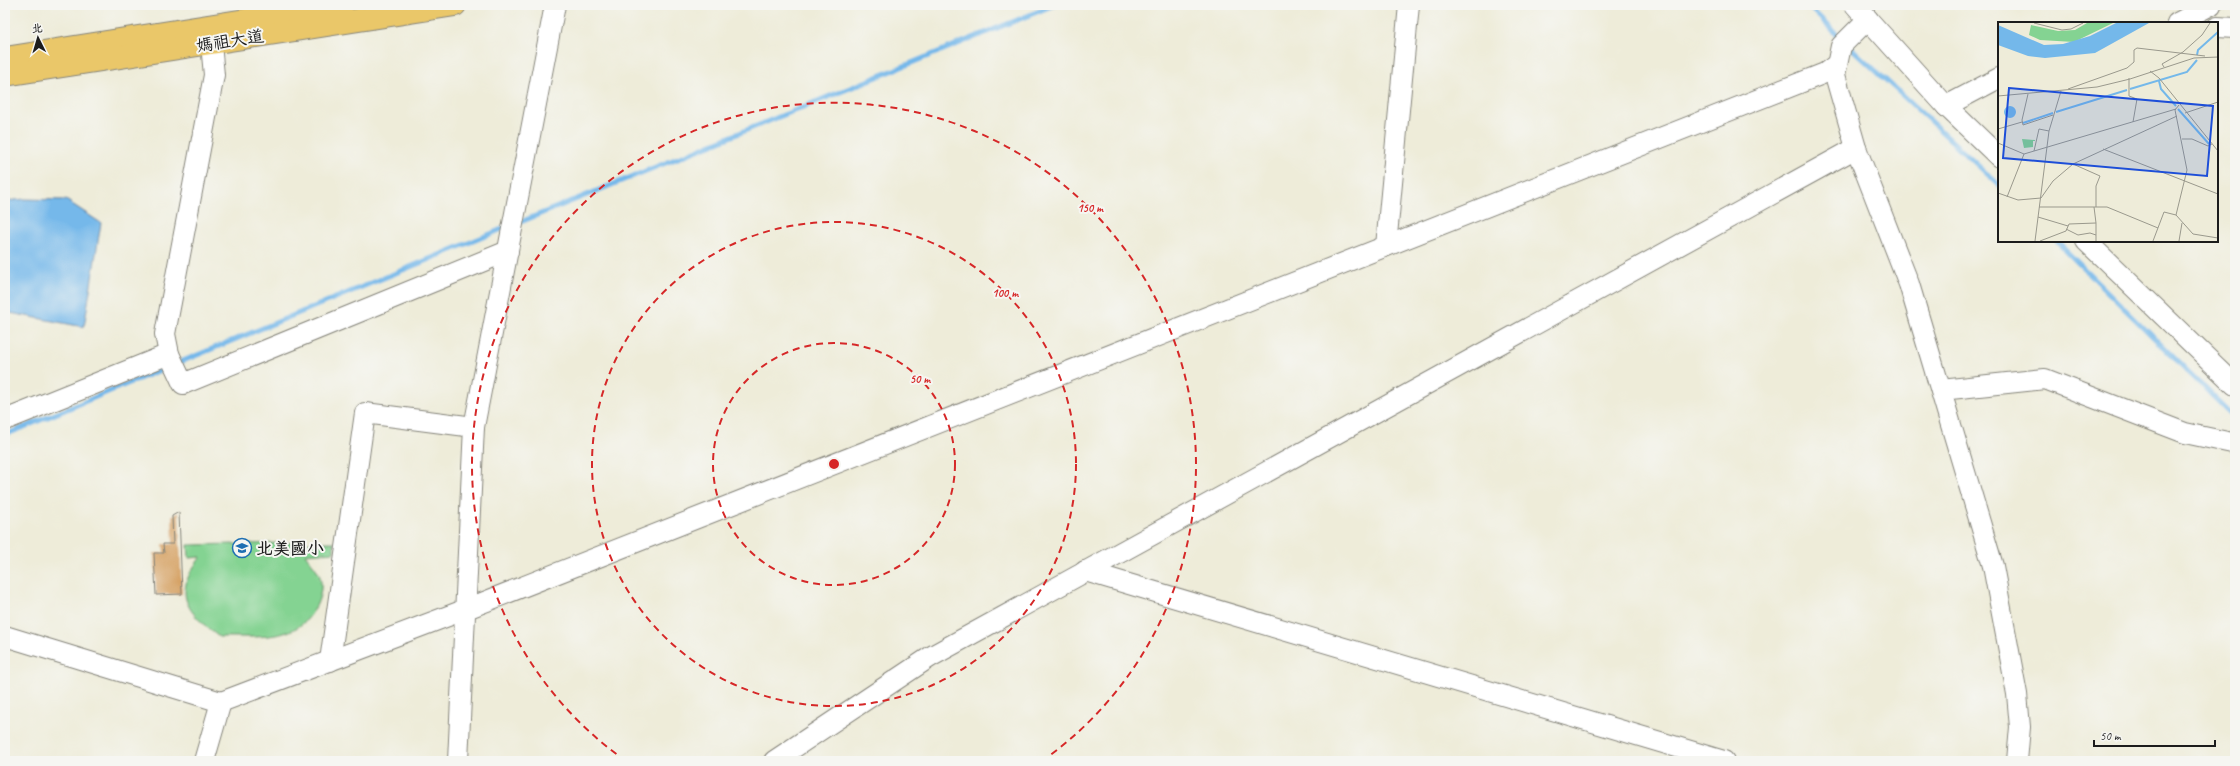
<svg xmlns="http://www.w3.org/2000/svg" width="2240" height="766" font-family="Caveat,'LXGW WenKai TC',sans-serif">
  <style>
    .green { fill: #84d392; stroke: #507857 }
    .water { fill: #74b8ea; stroke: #486a83 }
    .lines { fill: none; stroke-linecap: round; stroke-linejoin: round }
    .stream { stroke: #74b8ea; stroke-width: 5 }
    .building { fill: #d5a164 }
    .minor-casing { stroke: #85847a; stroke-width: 22 }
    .major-casing { stroke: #85847a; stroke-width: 24 }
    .minor { stroke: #fff; stroke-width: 20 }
    .major { stroke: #eac769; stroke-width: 22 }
    .ring { fill: none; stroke: #d62828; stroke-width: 2; stroke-dasharray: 7 5 }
    .labels { text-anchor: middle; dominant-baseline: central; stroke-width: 4; stroke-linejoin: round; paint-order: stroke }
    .street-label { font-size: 17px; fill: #1c1c1c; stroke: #f6f6f2 }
    .poi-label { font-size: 17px; font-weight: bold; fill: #1c1c1c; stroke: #f6f6f2; text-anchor: start }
    .inset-river { fill: none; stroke: #74b8ea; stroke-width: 2 }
    .inset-road { fill: none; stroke: #9a998d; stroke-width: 1 }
    .view { fill: #1d4ed8; fill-opacity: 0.15; stroke: #1d4ed8; stroke-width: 2 }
    .inset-edge { fill: none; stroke: #1c1c1c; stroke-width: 2 }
    .centre { fill: #d62828; stroke: #f6f6f2; stroke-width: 2 }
    .ring-label { font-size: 12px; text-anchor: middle; font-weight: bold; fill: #d62828; stroke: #f6f6f2; stroke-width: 4; stroke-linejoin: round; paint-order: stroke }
  </style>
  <rect width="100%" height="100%" fill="#f6f6f2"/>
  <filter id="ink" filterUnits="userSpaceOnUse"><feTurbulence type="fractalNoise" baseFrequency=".025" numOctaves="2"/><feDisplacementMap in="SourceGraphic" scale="8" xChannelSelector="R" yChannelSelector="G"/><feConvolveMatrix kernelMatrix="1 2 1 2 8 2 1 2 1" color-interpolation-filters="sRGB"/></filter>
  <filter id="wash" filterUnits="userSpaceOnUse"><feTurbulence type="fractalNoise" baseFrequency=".012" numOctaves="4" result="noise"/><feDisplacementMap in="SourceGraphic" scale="16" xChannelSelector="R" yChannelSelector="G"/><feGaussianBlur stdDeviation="0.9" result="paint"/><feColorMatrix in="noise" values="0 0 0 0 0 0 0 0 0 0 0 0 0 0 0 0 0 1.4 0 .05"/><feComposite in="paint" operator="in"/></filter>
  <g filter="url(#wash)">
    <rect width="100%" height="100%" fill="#eeecd9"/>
    <path class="green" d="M 334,542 L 334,552 L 305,554 C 309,560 316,567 319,574 C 323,583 321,595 317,604 C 300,644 255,636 219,637 C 187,612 171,594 201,557 L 189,558 L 188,545 Z"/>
    <polygon class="water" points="25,199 66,200 101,223 84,327 5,312 5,201"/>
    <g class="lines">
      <g class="stream">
        <polyline points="1807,5 1842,39"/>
        <polyline points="1848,45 1999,185"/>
        <polyline points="518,223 1054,5"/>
        <polyline points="2056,241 2235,418"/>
        <polyline points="178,363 507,227"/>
        <polyline points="5,435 170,366"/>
      </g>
    </g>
    <g id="blocks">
      <polygon class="building" points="179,512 182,594 156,595 154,553 164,553 163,544 173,544 172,516"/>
    </g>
  </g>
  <g filter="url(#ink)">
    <use href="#blocks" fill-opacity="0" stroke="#85847a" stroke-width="1"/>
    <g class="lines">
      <g class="minor-casing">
        <g id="minor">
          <polyline points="1855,5 1946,106 1999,157"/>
          <polyline points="1868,19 1841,46 1835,75 1856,148 1909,284 1993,566 2017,694 2020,727 2017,761"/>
          <polyline points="2177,23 2211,5"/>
          <polyline points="2217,27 2235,28"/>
          <polyline points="211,44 214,75 165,334 169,354 183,384 508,251"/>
          <polyline points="1946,106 1999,78"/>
          <polyline points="2086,241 2235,385"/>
          <polyline points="1386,246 1409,5"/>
          <polyline points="1941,390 2045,379 2185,433 2232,443 2235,441"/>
          <polyline points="5,420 169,354"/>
          <polyline points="1085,571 1724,761"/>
          <polyline points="5,636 221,702 464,610 1825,73 1837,64"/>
          <polyline points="330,661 365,413 474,427"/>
          <polyline points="204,761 221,702"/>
          <polyline points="458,761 474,427 555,5"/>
          <polyline points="774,761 930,657 1856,148"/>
        </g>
      </g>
      <g class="major-casing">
        <g id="major">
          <polyline points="5,58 342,5"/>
          <polyline points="5,75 455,5"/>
        </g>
      </g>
      <use href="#minor" class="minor"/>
      <use href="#major" class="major"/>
    </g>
  </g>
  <g class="ring">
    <circle cx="834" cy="464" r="121"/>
    <circle cx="834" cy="464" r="242"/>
    <path d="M626 761A362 362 0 1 1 1042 761"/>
  </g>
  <defs>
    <g id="school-ring" transform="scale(1)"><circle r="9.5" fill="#f6f6f2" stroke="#1f6fb2" stroke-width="1.5"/><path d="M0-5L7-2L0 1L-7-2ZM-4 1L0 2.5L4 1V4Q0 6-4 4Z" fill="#1f6fb2"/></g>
  </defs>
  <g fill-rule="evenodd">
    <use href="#school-ring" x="242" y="548"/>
  </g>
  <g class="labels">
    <g class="street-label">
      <text transform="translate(230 41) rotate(-9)">媽祖大道</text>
    </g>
    <g class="poi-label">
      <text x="256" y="548">北美國小</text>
    </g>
  </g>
  <g transform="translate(1998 22)">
    <rect width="220" height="220" fill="#eeecd9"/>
    <path d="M 89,1 L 115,1 L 76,20 L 42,18 L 31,13 L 33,3 L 60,9 L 77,8 ZM 24,117 L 37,118 L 37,119 L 35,119 L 35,125 L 26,126 Z" fill="#84d392"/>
    <path d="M 118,1 L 151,1 L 97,31 L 47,36 L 30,34 L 0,23 L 0,3 L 46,23 L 65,22 L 92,14 ZM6 90a6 6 0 1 1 12 0a6 6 0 1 1-12 0Z" fill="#74b8ea"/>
    <path class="inset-river" d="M 199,33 L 200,28 L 220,10M 161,59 L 163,67 L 178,84M 132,67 L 189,50 L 199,38M 180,87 L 211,122M 58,90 L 129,68M 25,101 L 55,91"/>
    <path class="inset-road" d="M 36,1 L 64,8 L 73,7 L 85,1M 166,45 L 164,42 L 185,30 L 204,13 L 212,1M 152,49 L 161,56 L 220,129M 131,56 L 131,74 L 139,77 L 135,100M 70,67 L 129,46 L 136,40 L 136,28 L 139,26 L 207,34M 30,72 L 24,98 L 25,103 L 55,93M 0,74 L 99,65 L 132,57 L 196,36 L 220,35M 181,83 L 177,88 L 189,148 L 178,193 L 195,212 L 220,216M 187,91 L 220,80M 0,107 L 24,100M 184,117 L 194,117 L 210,124 L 214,122M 0,121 L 26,132 L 178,87M 105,127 L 220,172M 36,129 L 41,107 L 51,109M 75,142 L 102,154 L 98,164 L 98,185M 0,171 L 20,178 L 43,176 L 55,159 L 75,142 L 179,94M 9,175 L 26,132M 41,185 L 109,185 L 160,206M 40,195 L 70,204M 98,201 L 98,219M 68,207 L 80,213 L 92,211 L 98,213M 37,219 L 51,109 L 63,69M 42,219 L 68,209 L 71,202 L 98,201 L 96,185M 155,219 L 166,190 L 178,193M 181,219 L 184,201"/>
    <path class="view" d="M 11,66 L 215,84 L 209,154 L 5,136 Z"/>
    <rect width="220" height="220" class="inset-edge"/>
  </g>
  <circle cx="834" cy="464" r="6" class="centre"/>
  <g class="ring-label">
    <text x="1090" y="212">150 m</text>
    <text x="1005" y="297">100 m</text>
    <text x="920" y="383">50 m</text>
  </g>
  <rect width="2240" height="766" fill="none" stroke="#f6f6f2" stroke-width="20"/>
  <g transform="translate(38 38) rotate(355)" stroke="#f6f6f2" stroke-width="3" paint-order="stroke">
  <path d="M0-3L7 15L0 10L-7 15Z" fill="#1c1c1c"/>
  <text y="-6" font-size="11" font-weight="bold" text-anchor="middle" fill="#1c1c1c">北</text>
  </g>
  <path d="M2094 740v6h121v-6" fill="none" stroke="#1c1c1c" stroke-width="2"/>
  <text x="2100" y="740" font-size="12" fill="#1c1c1c" stroke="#f6f6f2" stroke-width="3" paint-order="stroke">50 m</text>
</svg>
